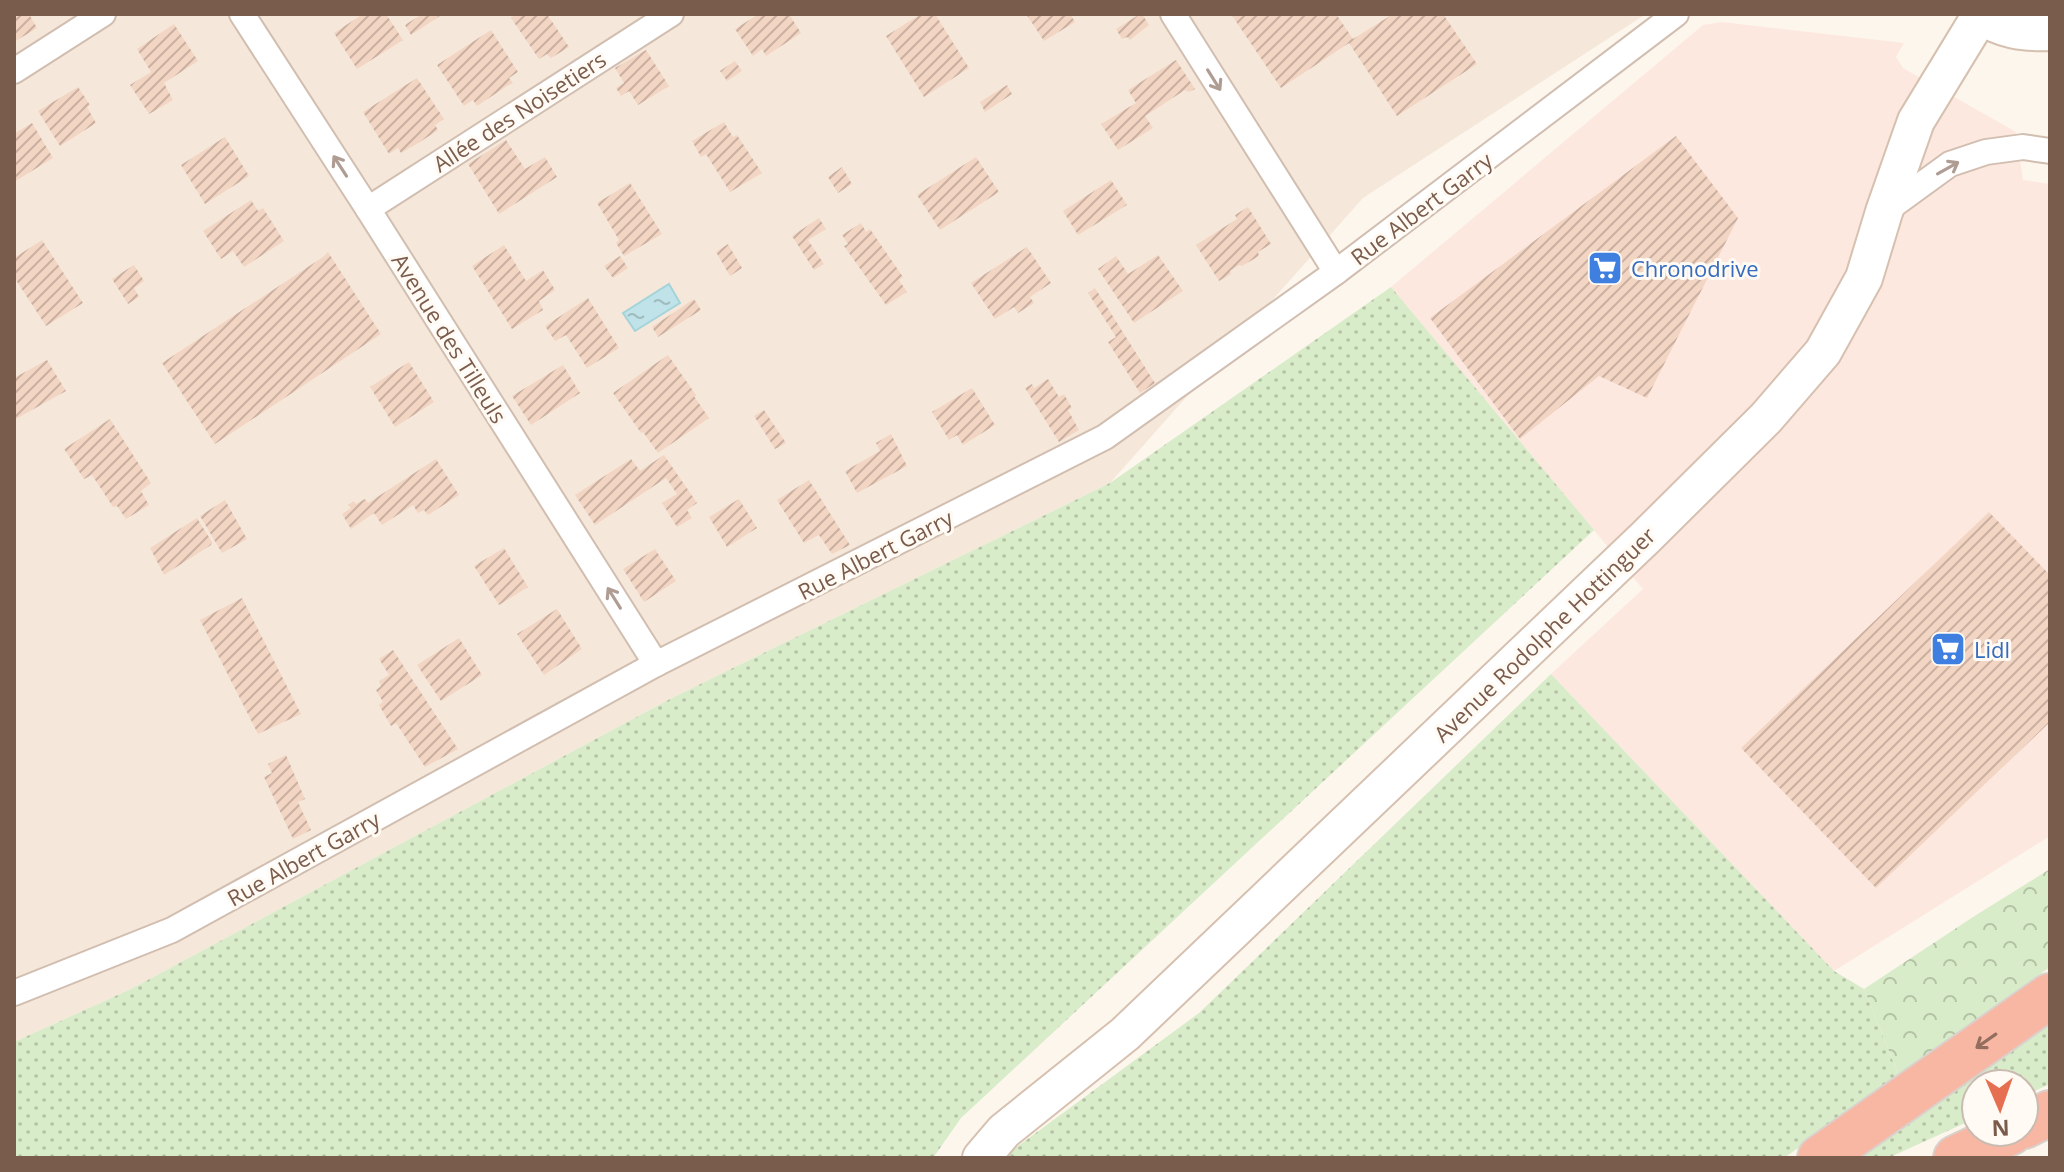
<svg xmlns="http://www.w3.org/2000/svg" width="2064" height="1172" font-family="'Open Sans',sans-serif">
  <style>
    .residential { fill: #f5e8da }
    .commercial { fill: #fde8e0 }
    .green { fill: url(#green-dots) }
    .forest { fill: url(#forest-crowns) }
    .water { fill: url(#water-ripples); stroke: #a5d3da; stroke-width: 2 }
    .building { fill: url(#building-hatch) }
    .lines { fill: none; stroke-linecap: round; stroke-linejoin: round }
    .street-casing { stroke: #d1beb0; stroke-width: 28 }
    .secondary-casing { stroke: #d6c0b0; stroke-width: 40 }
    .highway-casing { stroke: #dad1cd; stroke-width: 48 }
    .street { stroke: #fff; stroke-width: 24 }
    .secondary { stroke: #fff; stroke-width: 36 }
    .highway { stroke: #f7b7a3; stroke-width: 44 }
    .oneway { stroke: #af9d94 }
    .oneway2 { stroke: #936e5e }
    .labels { text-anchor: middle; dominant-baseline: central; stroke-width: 6; stroke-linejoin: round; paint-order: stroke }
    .street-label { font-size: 22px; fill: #7a5c4d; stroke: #fffaf3 }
    .shop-label { font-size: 22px; fill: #366cbe; stroke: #fffaf3; text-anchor: start }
  </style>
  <defs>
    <pattern id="green-dots" width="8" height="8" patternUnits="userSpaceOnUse" patternTransform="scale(2)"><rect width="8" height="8" fill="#d8ecc9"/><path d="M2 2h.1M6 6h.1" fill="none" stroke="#b4c2a5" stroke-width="1.8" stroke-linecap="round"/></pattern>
    <pattern id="forest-crowns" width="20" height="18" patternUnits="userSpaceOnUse" patternTransform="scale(2)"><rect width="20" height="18" fill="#d8ecc9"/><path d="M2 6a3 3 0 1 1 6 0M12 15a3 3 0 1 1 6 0" fill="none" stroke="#b4c2a5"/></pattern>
    <pattern id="water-ripples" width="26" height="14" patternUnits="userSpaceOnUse" patternTransform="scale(2)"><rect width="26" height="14" fill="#bfe3e8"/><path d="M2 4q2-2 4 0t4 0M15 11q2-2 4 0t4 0" fill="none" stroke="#a0bbbe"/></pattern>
    <pattern id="building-hatch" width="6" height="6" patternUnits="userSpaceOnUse" patternTransform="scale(2)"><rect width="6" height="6" fill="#f3d5c3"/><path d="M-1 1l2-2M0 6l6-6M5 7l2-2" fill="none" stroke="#cab0a1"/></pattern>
  </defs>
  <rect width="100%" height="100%" fill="#fdf6ec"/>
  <polygon class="residential" points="14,14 1646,14 1363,198 1110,483 670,699 131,989 14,1042"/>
  <polygon class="commercial" points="1722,22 1904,43 1896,57 1903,68 2016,132 2023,180 2050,184 2050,836 1834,971 1551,674 1643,589 1391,287 1703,25"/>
  <g class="green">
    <polygon points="1391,287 1594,530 961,1118 933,1158 14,1158 14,1042 131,989 670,699 1110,483"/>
    <polygon points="1551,674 1834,971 1864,989 1899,1076 1784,1158 1005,1158 1010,1152 1199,1013"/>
    <polygon points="2036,1023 2050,1028 2050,1084 2024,1096 2024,1084 1976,1084 1976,1118 1888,1158 1856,1158"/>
  </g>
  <polygon class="forest" points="2050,869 2050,967 1899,1076 1864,989 1973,917"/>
  <polygon class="water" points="669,284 680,303 635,331 623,313"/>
  <g class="building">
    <polygon points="14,14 29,14 37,28 14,42"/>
    <polygon points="363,14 386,14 403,40 357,69 334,33"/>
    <polygon points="422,14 443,14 411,35 405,25"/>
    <polygon points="517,14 547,14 569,47 551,58 547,54 539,59 511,18"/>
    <polygon points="759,14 789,14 801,33 766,56 762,49 753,56 735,29"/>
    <polygon points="921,14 935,14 969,68 924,97 886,36"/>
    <polygon points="1026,14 1070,14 1075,22 1044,41"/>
    <polygon points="1140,14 1142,14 1149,25 1130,40 1127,37 1122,39 1116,29"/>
    <polygon points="1231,14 1336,14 1353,39 1393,14 1443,14 1477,64 1397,116 1349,43 1281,88"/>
    <polygon points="174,24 198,61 164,83 173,100 149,114 130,85 151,72 137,49"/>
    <polygon points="491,30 518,72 509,78 513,83 507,86 477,106 473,100 464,106 437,65"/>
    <polygon points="646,50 669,86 638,105 629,91 621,96 616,88 624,83 615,68"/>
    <polygon points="1176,60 1195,89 1189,92 1185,90 1145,116 1153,128 1118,150 1101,124 1136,103 1128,90"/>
    <polygon points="735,61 742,71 727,81 720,71"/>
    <polygon points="417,78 444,119 435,125 438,130 420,142 401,153 398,148 389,154 363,112"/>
    <polygon points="1007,85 1012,94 985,112 980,102"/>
    <polygon points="78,87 90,105 87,107 96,123 60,146 38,111"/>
    <polygon points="724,122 733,137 737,135 762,173 730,192 706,154 701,157 692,141"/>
    <polygon points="32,123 53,158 14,182 14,134"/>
    <polygon points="1676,136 1738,218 1647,398 1599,376 1520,439 1430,318"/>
    <polygon points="225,137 249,176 205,204 181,165"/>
    <polygon points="506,140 525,169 545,157 557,177 499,214 468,164"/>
    <polygon points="976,157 999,192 940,230 917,195"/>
    <polygon points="842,167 852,184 838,193 828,177"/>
    <polygon points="1111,180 1127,205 1078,235 1063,211"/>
    <polygon points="630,183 662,234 624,256 616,243 619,240 597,203"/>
    <polygon points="251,200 258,211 263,208 284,241 244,267 233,251 221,259 203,231"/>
    <polygon points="1248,207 1271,244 1258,252 1259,256 1242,266 1239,265 1230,271 1231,274 1219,281 1196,245 1237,219 1235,215"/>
    <polygon points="819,218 826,229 808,240 824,264 814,270 792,236"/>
    <polygon points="861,223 866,232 870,229 903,277 899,280 907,292 886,305 844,246 848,244 842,235"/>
    <polygon points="42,240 83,303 46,326 14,277 14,258"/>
    <polygon points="728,244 742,268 730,276 716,252"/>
    <polygon points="504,245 526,281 543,270 555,290 539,301 543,310 512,329 472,266"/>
    <polygon points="1027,247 1051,283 1030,297 1034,303 1018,313 1014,307 995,319 971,283"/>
    <polygon points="328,252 381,334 215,444 162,363 323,257"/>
    <polygon points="1158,255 1183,291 1134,323 1098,269 1116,256 1128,274"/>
    <polygon points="620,256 628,268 613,278 604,266"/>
    <polygon points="134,265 144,281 134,288 139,297 128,304 112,279"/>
    <polygon points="1095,288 1155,383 1140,393 1108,342 1116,337 1088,293"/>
    <polygon points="588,298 619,348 587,368 566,335 555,341 545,326"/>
    <polygon points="694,299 701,310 658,337 652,327"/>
    <polygon points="668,355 696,395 694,396 709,418 658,453 643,432 641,433 613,393"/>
    <polygon points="47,360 66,391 14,420 14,378"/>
    <polygon points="409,362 434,402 395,427 370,387"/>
    <polygon points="563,365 580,393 531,425 512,396"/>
    <polygon points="1048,379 1059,397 1064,394 1072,408 1068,410 1079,430 1059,442 1025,388 1032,384 1034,388"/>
    <polygon points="972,388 995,425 963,445 957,435 949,440 932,412"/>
    <polygon points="764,410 786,443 775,449 754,416"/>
    <polygon points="110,419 151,483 141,491 149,505 126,519 117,506 113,507 92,475 84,479 64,449"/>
    <polygon points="891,434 907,466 857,493 845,471 880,451 876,443"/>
    <polygon points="664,455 697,503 687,510 692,518 677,527 662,503 677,494 666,478 595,525 575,495 631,459 640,471"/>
    <polygon points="436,459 459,495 428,515 424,510 418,513 413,505 382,525 374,513 351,529 342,514 351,508 348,505 354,501 356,504 365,499 368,503"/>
    <polygon points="809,480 850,545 832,554 819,535 804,543 777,500"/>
    <polygon points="739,499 757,528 727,547 709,517"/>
    <polygon points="225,500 247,539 222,553 200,516"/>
    <polygon points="1989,512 2050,575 2050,722 1876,888 1741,748"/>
    <polygon points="197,518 212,542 211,545 164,575 150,548"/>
    <polygon points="504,548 528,587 499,605 474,566"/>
    <polygon points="655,549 676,581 644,602 623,569"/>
    <polygon points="242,598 301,714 258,734 200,620"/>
    <polygon points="557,609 582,649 544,675 517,634"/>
    <polygon points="459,638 482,675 441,701 417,665"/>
    <polygon points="393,650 458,749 425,767 396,723 391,726 379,705 383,702 376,690 381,686 379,681 389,675 379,659"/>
    <polygon points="286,755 305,799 298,802 311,830 293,839 264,777 272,773 268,764"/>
  </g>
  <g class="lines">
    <g class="street-casing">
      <g id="street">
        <polyline points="242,14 368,209 656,664"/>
        <polyline points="1173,14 1336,272"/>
        <polyline points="14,71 103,14"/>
        <polyline points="368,209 671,14"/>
        <polyline points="1884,212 1950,164 1986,152 2023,147 2050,151"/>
        <polyline points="14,993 172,930 656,664 1105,437 1336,272 1676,14"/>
      </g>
    </g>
    <g class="secondary-casing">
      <g id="secondary">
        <path d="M 1978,14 C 2001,30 2023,33 2050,32"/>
        <polyline points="981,1158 1004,1131 1125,1034 1646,537 1766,418 1823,352 1864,278 1884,212 1916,121 1980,16"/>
      </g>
    </g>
    <g class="highway-casing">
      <g id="highway">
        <polyline points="2024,1126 2050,1113"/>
        <polyline points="1820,1158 2050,996"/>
        <polyline points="1956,1158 2011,1132"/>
      </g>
    </g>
    <use href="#street" class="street"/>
    <use href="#secondary" class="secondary"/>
    <use href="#highway" class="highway"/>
  </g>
  <defs><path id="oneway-shaft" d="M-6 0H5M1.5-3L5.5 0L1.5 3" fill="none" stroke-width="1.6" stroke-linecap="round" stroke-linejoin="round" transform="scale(2)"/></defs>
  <g class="oneway">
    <use href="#oneway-shaft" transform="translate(1214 80) rotate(58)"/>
    <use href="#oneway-shaft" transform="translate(340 166) rotate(-123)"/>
    <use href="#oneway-shaft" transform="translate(1948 168) rotate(-29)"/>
    <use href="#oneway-shaft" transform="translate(614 598) rotate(-122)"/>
  </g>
  <use class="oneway2" href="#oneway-shaft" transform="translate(1986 1041) rotate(145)"/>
  <defs>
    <g id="supermarket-square" transform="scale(1.8)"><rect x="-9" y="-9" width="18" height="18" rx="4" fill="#3f7fe0" stroke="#fffaf3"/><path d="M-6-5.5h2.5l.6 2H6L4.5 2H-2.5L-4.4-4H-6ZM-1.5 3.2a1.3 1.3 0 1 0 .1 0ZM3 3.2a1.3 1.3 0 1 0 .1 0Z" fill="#fff"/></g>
  </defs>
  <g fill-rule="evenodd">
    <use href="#supermarket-square" x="1605" y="268"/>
    <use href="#supermarket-square" x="1948" y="649"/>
  </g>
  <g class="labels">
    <g class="street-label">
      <text transform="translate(519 111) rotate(-33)">Allée des Noisetiers</text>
      <text transform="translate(1421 208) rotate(-37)">Rue Albert Garry</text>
      <text transform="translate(450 338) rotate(58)">Avenue des Tilleuls</text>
      <text transform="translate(875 554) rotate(-27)">Rue Albert Garry</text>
      <text transform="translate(1544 634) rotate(-44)">Avenue Rodolphe Hottinguer</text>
      <text transform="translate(303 858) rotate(-29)">Rue Albert Garry</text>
    </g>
    <g class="shop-label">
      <text x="1631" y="268">Chronodrive</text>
      <text x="1974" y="649">Lidl</text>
    </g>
  </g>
  <rect width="2064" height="1172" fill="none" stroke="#7a5c4d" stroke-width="32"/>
  <g transform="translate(2000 1108) rotate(178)"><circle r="38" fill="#fffaf3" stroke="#cabbb1" stroke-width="2"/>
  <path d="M0-6L14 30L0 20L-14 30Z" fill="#e76f51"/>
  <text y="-12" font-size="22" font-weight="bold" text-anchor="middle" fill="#7a5c4d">N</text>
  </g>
</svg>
